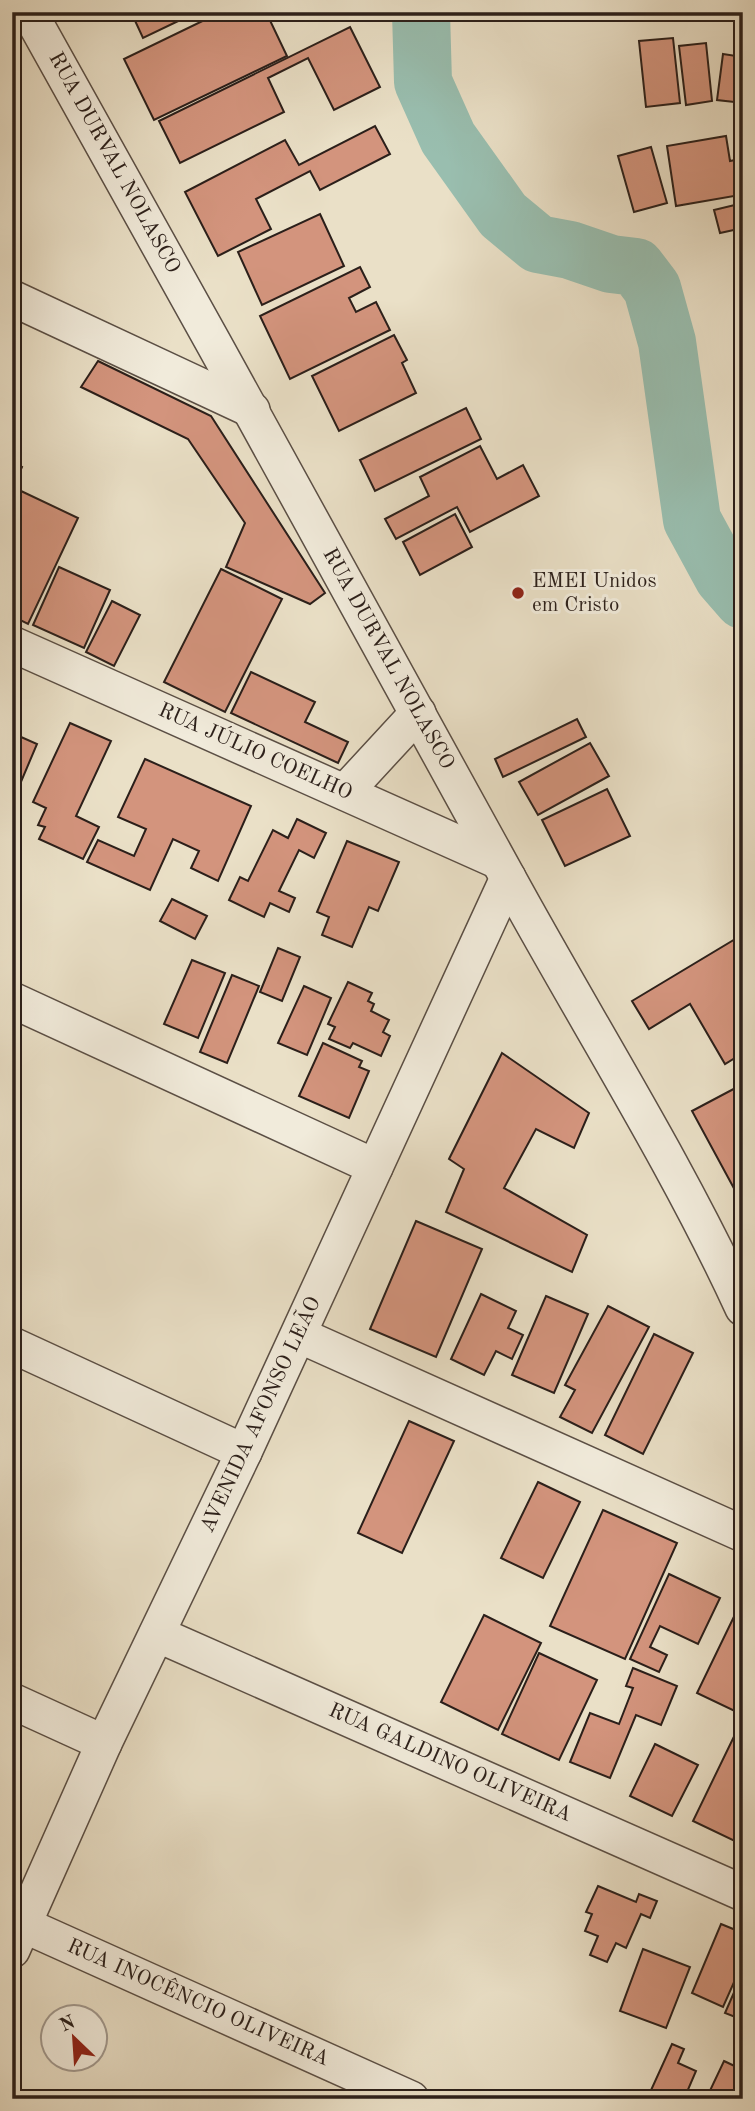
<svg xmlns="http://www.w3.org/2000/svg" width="755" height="2111" font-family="'Old Standard TT',serif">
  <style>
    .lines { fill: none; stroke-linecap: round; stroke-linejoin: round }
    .river { stroke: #99beaf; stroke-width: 58 }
    .building { fill: #d3947d; stroke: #2b1f1a; stroke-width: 2 }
    .minor-casing { stroke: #5b4f45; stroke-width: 38 }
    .minor { stroke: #f1ebdb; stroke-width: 35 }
    .poi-dot { fill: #8f2418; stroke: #f1ebdb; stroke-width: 2.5 }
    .labels { text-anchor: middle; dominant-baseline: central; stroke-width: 6; stroke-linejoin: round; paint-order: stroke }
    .street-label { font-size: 21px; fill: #2b1f1a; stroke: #f1ebdb }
    .poi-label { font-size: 21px; fill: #2b1f1a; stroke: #f1ebdb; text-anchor: start }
  </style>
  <rect width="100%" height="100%" fill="#eae0c7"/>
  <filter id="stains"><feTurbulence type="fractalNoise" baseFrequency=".00286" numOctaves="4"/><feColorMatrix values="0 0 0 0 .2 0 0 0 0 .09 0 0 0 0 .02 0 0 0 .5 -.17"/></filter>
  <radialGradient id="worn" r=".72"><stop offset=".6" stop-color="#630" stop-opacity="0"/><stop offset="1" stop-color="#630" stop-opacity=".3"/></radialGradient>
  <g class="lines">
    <polyline class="river" points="421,12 423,82 448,138 503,215 538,244 570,250 611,264 636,267 652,288 667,342 692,520 723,577 743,600"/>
  </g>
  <g class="building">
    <polygon points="131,12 197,12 143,38"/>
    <polygon points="221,12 266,12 287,56 154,120 124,59"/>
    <polygon points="350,27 380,87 334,110 308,58 268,78 284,112 180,163 159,121"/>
    <polygon points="673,38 680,103 646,107 639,41"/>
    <polygon points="706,43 712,101 686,105 679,46"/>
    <polygon points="723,54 743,57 743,103 717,100"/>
    <polygon points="375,126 390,154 320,190 310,171 256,199 271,229 218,256 185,192 285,140 299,165"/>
    <polygon points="726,136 730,161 735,160 740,195 676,206 667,146"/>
    <polygon points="651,147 667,203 634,212 618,156"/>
    <polygon points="743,203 743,228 720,233 714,210"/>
    <polygon points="320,214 344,266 262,305 238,252"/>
    <polygon points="360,267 370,287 349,298 356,312 376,302 390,330 290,379 260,316"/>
    <polygon points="394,335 407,360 402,363 416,393 339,431 312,376"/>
    <polygon points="98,361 211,416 325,593 310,604 226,567 245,523 188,439 81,387"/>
    <polygon points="466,408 481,439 375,491 360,460"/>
    <polygon points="480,446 497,479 523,465 539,496 470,532 457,507 396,539 385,519 429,496 420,477"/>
    <polygon points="12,462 22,467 12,489"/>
    <polygon points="21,491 78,518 28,624 12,616 12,601 15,594 12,592 12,509"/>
    <polygon points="455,514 472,547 420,575 403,542"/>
    <polygon points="59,567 110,590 84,648 33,625"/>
    <polygon points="221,569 282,599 225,712 164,682"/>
    <polygon points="112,601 140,615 114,666 86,652"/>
    <polygon points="251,672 315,702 305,722 348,742 338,763 231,713"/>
    <polygon points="577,719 586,737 503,777 495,759"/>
    <polygon points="70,723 111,741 76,816 99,827 83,859 39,839 45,827 38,825 46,808 33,802"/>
    <polygon points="12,733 37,744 12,803"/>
    <polygon points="590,743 609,776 538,815 519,782"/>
    <polygon points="145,759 251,806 218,881 191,868 199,851 173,839 150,890 87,862 98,840 134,856 146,829 118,817"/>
    <polygon points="607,789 630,836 565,866 542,820"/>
    <polygon points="297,819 326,833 314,858 299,850 279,891 295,898 289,912 270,903 264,917 229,900 240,877 248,881 273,830 288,838"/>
    <polygon points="347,841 399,862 378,911 369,907 352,947 322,935 329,917 317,912"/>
    <polygon points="172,899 207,916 195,939 160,921"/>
    <polygon points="742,935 743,1053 725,1064 690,1004 649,1029 632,1001"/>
    <polygon points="278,948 300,957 282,1001 260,992"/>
    <polygon points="192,960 225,973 198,1038 164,1024"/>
    <polygon points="232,975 259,986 227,1063 200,1052"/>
    <polygon points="348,982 372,993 368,1001 374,1004 371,1011 389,1020 383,1032 390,1036 381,1056 353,1043 350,1048 329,1039 335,1027 328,1024"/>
    <polygon points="304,986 331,998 307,1055 278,1043"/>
    <polygon points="323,1043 362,1061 359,1067 369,1071 349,1118 299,1096"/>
    <polygon points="502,1053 589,1113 574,1148 536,1129 504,1188 587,1235 572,1272 446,1212 464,1169 449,1159"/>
    <polygon points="743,1084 743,1205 692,1111"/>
    <polygon points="416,1221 482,1249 436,1357 370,1329"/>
    <polygon points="481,1294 516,1311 508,1328 523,1335 512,1359 496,1351 484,1375 451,1359"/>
    <polygon points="546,1296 588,1314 554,1393 512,1375"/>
    <polygon points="608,1306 649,1327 592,1433 560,1417 575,1390 565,1385"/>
    <polygon points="654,1334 693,1353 643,1454 605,1435"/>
    <polygon points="409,1421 454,1441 402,1553 358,1533"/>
    <polygon points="538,1482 580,1502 543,1578 501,1558"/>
    <polygon points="603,1510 677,1543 625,1659 550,1626"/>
    <polygon points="669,1574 720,1598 698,1644 660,1626 650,1647 667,1655 659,1672 630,1659"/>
    <polygon points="743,1598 743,1711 741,1714 697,1693"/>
    <polygon points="484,1615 541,1643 498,1730 441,1702"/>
    <polygon points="539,1653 597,1680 559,1760 502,1734"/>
    <polygon points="633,1668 677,1686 661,1725 636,1715 610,1778 570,1762 590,1713 619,1724 633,1688 626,1686"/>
    <polygon points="743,1718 743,1840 741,1844 693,1821"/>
    <polygon points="655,1744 698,1765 672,1816 630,1796"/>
    <polygon points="598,1886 636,1902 639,1894 657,1901 650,1918 641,1914 626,1948 616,1943 607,1962 590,1955 598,1936 585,1931 592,1914 586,1912"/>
    <polygon points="721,1924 743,1933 743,1962 723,2007 692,1993"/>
    <polygon points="643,1949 690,1967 666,2028 620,2011"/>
    <polygon points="743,1972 743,2020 725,2013"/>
    <polygon points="672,2044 684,2049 678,2063 696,2071 684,2099 647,2099"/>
    <polygon points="724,2061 743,2070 743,2099 706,2099"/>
  </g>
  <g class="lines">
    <g class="minor-casing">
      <g id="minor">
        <path d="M 29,12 C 190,300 350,588 508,878 C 586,1021 675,1160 743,1308"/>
        <polyline points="12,298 252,410"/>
        <polyline points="12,644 498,861"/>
        <polyline points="345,792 418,713"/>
        <polyline points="12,1000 375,1167"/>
        <polyline points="299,1335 743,1534"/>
        <polyline points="12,1345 244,1452"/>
        <polyline points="157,1634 743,1893"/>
        <polyline points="12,1701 104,1743"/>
        <polyline points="24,1925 411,2099"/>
        <polyline points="12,1950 104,1743 244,1452 508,878"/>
      </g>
    </g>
    <use href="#minor" class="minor"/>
  </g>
  <circle class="poi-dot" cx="518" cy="593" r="7"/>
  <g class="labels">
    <g class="street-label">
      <text transform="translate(114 163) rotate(61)">RUA DURVAL NOLASCO</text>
      <text transform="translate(388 659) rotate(61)">RUA DURVAL NOLASCO</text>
      <text transform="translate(255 752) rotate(24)">RUA JÚLIO COELHO</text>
      <text transform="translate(261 1415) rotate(-65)">AVENIDA AFONSO LEÃO</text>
      <text transform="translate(450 1763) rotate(24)">RUA GALDINO OLIVEIRA</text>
      <text transform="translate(198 2003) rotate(24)">RUA INOCÊNCIO OLIVEIRA</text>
    </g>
    <g class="poi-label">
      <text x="532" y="581">EMEI Unidos<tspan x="532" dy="24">em Cristo</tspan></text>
    </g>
  </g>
  <rect width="755" height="2111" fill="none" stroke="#eae0c7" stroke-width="42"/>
  <rect x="14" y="14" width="727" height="2083" fill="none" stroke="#2b1f1a" stroke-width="3.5"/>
  <rect x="21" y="21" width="713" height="2069" fill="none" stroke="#2b1f1a" stroke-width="2"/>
  <g transform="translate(74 2038) rotate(335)"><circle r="33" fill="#f1ebdb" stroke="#a2998e" stroke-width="2"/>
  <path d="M0-5L12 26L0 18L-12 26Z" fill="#8f2418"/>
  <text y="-10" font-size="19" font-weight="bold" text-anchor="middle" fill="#2b1f1a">N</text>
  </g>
  <rect width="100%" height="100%" filter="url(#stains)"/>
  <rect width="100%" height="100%" fill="url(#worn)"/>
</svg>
